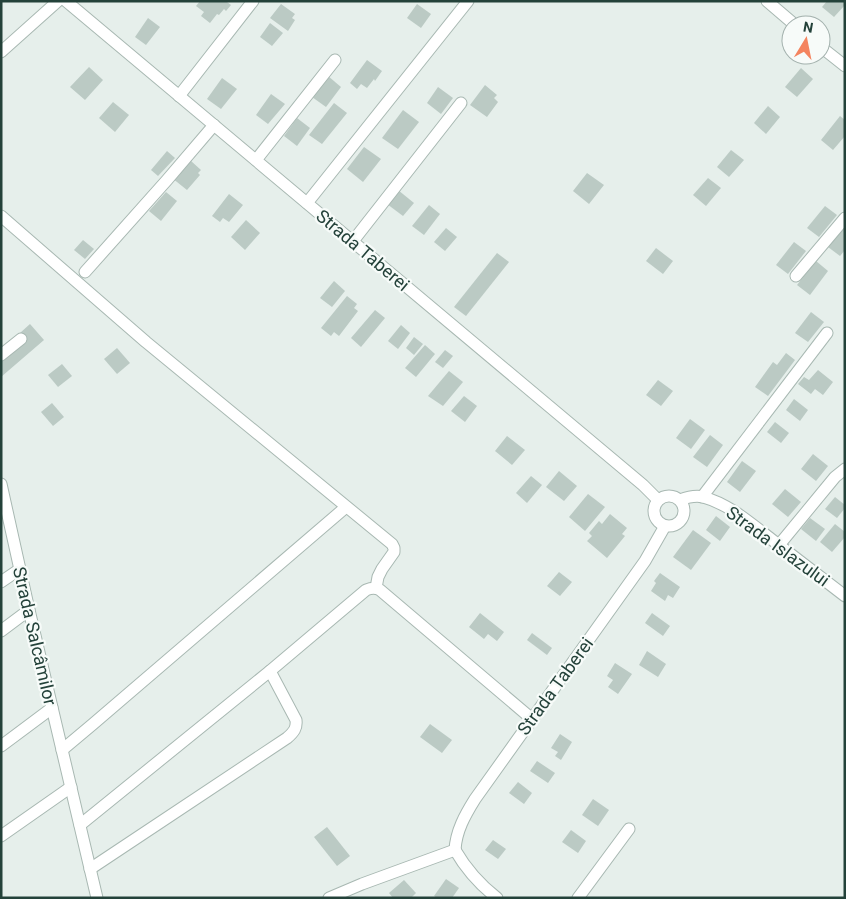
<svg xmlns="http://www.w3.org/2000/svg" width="846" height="899" font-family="Roboto,sans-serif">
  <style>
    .building { fill: #bbcac4 }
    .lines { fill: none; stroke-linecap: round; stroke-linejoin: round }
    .minor-casing { stroke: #a8b8b2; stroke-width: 13 }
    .minor { stroke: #fff; stroke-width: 11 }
    .labels { text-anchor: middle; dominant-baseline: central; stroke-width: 4.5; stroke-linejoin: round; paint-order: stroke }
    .street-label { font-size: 18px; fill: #24423a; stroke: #f7fbf9 }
  </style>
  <rect width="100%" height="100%" fill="#e6efeb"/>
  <g class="building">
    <polygon points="200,1 228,1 227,2 231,5 226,11 224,9 219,15 217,14 210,23 201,16 204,12 196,6"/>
    <polygon points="827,1 845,1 845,5 834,17 822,7"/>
    <polygon points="281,4 295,14 292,18 295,20 288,31 270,18"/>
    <polygon points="417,4 431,14 421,28 407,18"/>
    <polygon points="148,18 160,27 146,45 135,37"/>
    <polygon points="270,23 283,33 272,46 260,37"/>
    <polygon points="367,60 382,71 375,81 374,79 367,88 361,84 357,89 350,83"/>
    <polygon points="89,67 103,80 85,100 70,87"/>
    <polygon points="801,68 813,79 797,97 785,87"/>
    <polygon points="328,76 341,87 326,107 312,97"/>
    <polygon points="222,78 237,89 221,109 207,99"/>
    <polygon points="485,85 497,95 494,98 498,102 487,117 470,105"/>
    <polygon points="438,87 453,98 441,114 427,103"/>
    <polygon points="271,94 285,104 268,124 256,115"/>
    <polygon points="113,102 129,115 115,132 99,118"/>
    <polygon points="334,103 347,113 322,144 309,135"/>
    <polygon points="768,106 780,117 766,134 754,123"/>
    <polygon points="403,110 419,122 398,149 382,138"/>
    <polygon points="840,116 845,120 845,136 833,150 821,140"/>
    <polygon points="297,118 310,128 297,146 284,136"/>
    <polygon points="364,147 381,159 363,182 347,169"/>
    <polygon points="731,150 744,160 729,177 717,167"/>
    <polygon points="167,151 175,158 158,176 151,170"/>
    <polygon points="191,161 201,170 198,173 200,175 187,190 172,178 186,162 188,164"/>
    <polygon points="587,173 604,185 589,204 573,191"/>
    <polygon points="708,178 721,188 706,206 693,195"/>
    <polygon points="398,190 414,203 403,216 387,204"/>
    <polygon points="166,192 177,201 161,221 149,211"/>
    <polygon points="229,194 243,205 229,222 223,218 220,222 212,216"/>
    <polygon points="429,205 440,214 424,235 412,226"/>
    <polygon points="825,206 837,215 819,237 807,228"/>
    <polygon points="246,220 260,233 245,250 231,237"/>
    <polygon points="845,227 845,250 840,256 828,247"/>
    <polygon points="446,228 457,237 445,251 434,242"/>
    <polygon points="83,240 94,249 85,259 74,250"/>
    <polygon points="794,242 806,251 788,274 776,265"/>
    <polygon points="656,248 673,261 663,274 646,261"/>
    <polygon points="497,253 509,262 466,316 454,307"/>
    <polygon points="816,261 828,271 810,295 797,285"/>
    <polygon points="334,281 345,291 332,307 320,298"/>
    <polygon points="347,296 357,304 354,308 358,311 339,336 334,332 331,336 321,328"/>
    <polygon points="375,310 385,318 361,347 351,338"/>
    <polygon points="811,312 824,322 808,342 795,333"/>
    <polygon points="30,324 44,340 1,377 1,361 26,340 20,333"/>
    <polygon points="401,325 410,333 398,349 388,341"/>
    <polygon points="414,337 423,344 414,355 406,348"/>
    <polygon points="425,345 435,354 416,377 405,368"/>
    <polygon points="117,348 130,363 117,374 104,359"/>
    <polygon points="445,350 453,356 443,368 435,362"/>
    <polygon points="786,353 795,360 768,396 755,387 773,362 777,365"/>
    <polygon points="62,364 72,376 58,387 48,375"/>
    <polygon points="818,370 833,382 823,395 815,389 811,394 798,384 804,377 809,380"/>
    <polygon points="449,371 463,382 443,406 428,396"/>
    <polygon points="658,380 673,391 661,406 646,395"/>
    <polygon points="464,396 477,406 465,422 451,411"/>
    <polygon points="794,399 808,410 800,421 786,410"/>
    <polygon points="52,403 64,417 53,426 41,412"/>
    <polygon points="690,419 705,430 691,449 676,438"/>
    <polygon points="775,422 789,433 781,443 767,432"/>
    <polygon points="710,435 723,445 707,467 693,457"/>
    <polygon points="507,436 525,450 512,465 495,451"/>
    <polygon points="813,454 828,466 816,481 801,469"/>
    <polygon points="742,461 756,471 740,492 727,482"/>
    <polygon points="559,471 577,486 564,501 546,487"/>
    <polygon points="531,476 542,485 527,503 516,493"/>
    <polygon points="785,489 801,502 788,517 772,504"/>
    <polygon points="588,494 605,507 585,531 569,517"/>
    <polygon points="835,497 845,505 845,508 837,518 825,509"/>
    <polygon points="610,514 627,528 622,534 625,536 607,558 587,541 592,536 589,533 599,521 602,524"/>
    <polygon points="716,516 730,527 720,541 706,530"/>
    <polygon points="810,518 825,529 816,541 801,529"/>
    <polygon points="835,524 845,532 845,537 832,552 820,542"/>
    <polygon points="693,530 711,543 691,570 673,557"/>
    <polygon points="559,572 572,582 560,596 547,586"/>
    <polygon points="660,573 680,587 673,598 668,595 665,601 651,591 656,583 654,581"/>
    <polygon points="480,613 504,632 497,641 488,634 484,639 469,627"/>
    <polygon points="652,613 670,626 663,636 645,623"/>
    <polygon points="532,633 552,648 547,655 527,640"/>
    <polygon points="647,651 666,664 658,677 639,665"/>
    <polygon points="615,663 632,674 618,694 608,687 613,680 607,676"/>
    <polygon points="430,724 452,740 442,753 420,737"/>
    <polygon points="560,734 572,742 561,760 555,756 558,752 551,748"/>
    <polygon points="537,761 555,773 548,783 530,771"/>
    <polygon points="518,782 532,793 524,804 509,793"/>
    <polygon points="593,799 609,810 598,826 582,815"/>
    <polygon points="327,827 350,856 337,866 314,837"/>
    <polygon points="571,830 586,841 578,853 562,842"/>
    <polygon points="493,840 506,849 498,859 485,850"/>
    <polygon points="446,879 459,888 452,898 437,898 434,896"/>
    <polygon points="404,880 416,893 411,898 393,898 389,893"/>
  </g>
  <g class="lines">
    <g class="minor-casing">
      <g id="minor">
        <polyline points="66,1 643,485 658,500"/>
        <polyline points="767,1 795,25"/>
        <polyline points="821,47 845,66"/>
        <polyline points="1,52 58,1"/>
        <polyline points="179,96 253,1"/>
        <polyline points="256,160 335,60"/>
        <polyline points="307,203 468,1"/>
        <polyline points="1,216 146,342 392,544 394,548 394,552 382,569 378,577 376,588"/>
        <polyline points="353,241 461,103"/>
        <polyline points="85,272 167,180 214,125"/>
        <polyline points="796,276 845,218"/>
        <polyline points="1,355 21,339"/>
        <polyline points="1,484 29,610 97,898"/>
        <circle cx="669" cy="511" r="15"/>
        <polyline points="702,497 827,333"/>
        <path d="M 680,500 C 688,497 695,495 703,497 C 729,504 750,523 771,539 C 796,558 820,577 845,596"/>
        <polyline points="779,545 835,477 845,469"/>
        <polyline points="1,582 20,569"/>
        <polyline points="1,631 29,610"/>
        <polyline points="1,746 52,708"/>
        <polyline points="62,750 93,724 346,507"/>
        <path d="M 80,825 L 270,671 L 366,590 C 371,588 375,587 380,590 L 532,719"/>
        <polyline points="1,836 71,787"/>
        <path d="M 455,850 C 456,831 465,815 475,799 L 645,561 L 665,526"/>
        <path d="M 455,850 C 466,869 479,884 497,898"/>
        <path d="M 90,869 L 287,738 C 294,732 297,728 296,720 L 270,671"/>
        <polyline points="329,898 362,884 455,850"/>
        <polyline points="578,898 629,829"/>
      </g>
    </g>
    <use href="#minor" class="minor"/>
  </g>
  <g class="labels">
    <g class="street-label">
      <text transform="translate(363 250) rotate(40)">Strada Taberei</text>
      <text transform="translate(778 546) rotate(36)">Strada Islazului</text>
      <text transform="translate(35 636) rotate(77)">Strada Salcâmilor</text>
      <text transform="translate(555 686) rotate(-54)">Strada Taberei</text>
    </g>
  </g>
  <rect width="846" height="899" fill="none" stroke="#24423a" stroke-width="5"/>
  <g transform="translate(806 40) rotate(10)"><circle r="24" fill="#f7fbf9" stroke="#a3b1ad"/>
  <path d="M0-4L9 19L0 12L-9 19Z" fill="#f4845f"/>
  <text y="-8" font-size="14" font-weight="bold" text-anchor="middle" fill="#24423a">N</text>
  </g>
</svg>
